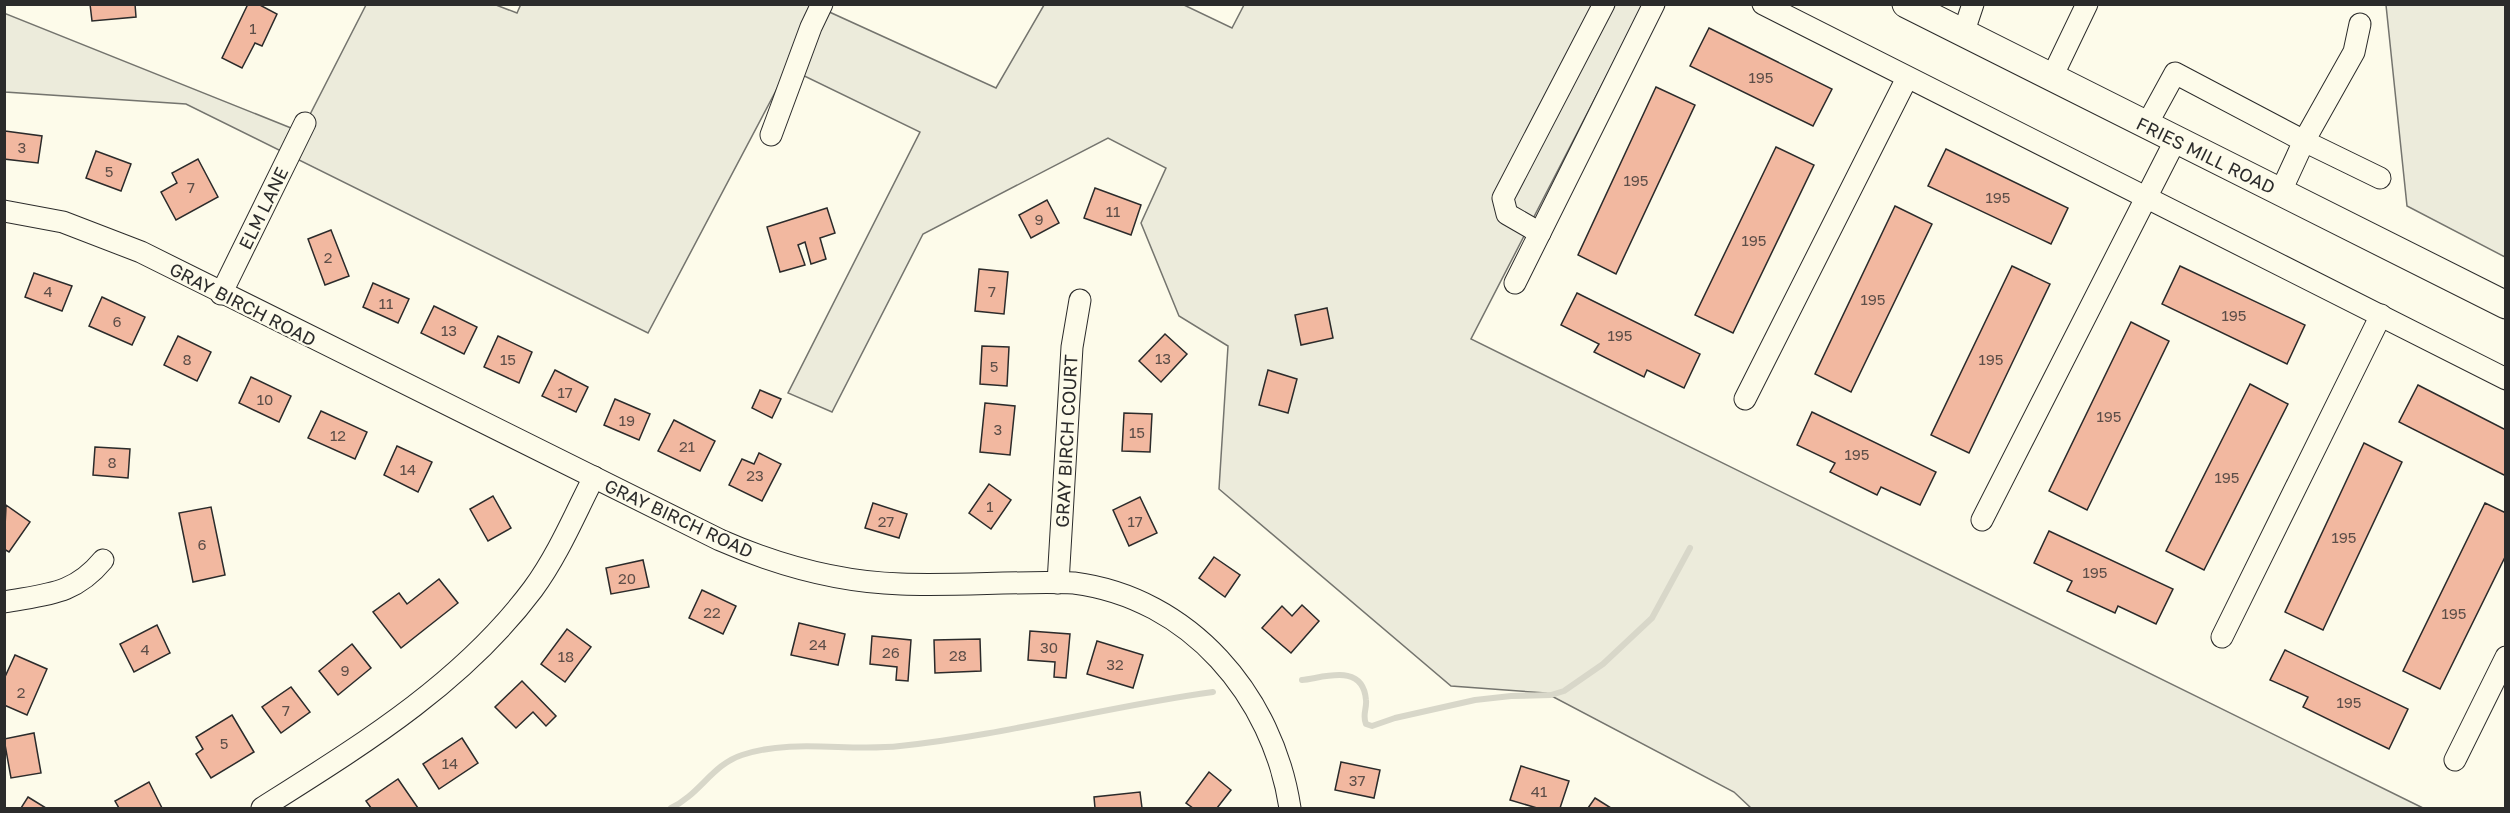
<svg xmlns="http://www.w3.org/2000/svg" width="2510" height="813" font-family="'Golos Text',sans-serif">
  <style>
    .green { fill: #ecebdb; stroke: #74746e; stroke-width: 1.5 }
    .lines { fill: none; stroke-linecap: round; stroke-linejoin: round }
    .stream { stroke: #d8d7c9; stroke-width: 6 }
    .building { fill: #f2b8a0; stroke: #2b2b2b; stroke-width: 1.5 }
    .minor-casing { stroke: #2b2b2b; stroke-width: 23 }
    .major-casing { stroke: #2b2b2b; stroke-width: 29 }
    .minor { stroke: #fdfbea; stroke-width: 21 }
    .major { stroke: #fdfbea; stroke-width: 27 }
    .labels { text-anchor: middle; dominant-baseline: central; stroke-width: 4.5; stroke-linejoin: round; paint-order: stroke }
    .number-label { font-size: 15px; fill: #5d4e48 }
    .street-label { font-size: 18px; fill: #2b2b2b; stroke: #fdfbea }
  </style>
  <rect width="100%" height="100%" fill="#fdfbea"/>
  <g class="green">
    <polygon points="521,4 827,5 825,10 996,88 1044,5 1184,5 1232,28 1244,5 1643,5 1471,339 2423,808 1751,808 1734,792 1546,693 1451,686 1219,489 1228,346 1179,316 1141,223 1166,168 1108,138 923,234 832,412 788,393 920,132 788,68 648,333 186,104 5,92 4,13 301,132 366,5 496,5 517,13"/>
    <polygon points="2386,5 2505,5 2505,257 2407,206"/>
  </g>
  <g class="lines">
    <g class="stream">
      <path d="M 1302,680 C 1323,678 1363,662 1366,700 C 1367,709 1362,715 1366,724 L 1372,726 L 1395,718 L 1475,700 L 1511,696 L 1551,695 L 1564,691 L 1603,664 L 1652,618 L 1690,548"/>
      <path d="M 671,808 C 699,795 713,764 742,755 C 793,738 848,752 900,746 C 1006,735 1109,706 1213,692"/>
    </g>
  </g>
  <g class="building">
    <polygon points="90,4 135,4 136,17 92,21"/>
    <polygon points="248,4 258,4 277,14 262,46 255,43 242,68 222,58"/>
    <polygon points="1709,28 1832,89 1813,126 1690,66"/>
    <polygon points="1656,87 1695,105 1616,274 1578,255"/>
    <polygon points="5,131 42,136 38,163 4,159"/>
    <polygon points="1776,147 1814,165 1733,333 1695,315"/>
    <polygon points="1946,149 2068,208 2051,244 1928,186"/>
    <polygon points="96,151 131,164 121,191 86,178"/>
    <polygon points="198,159 218,197 176,220 161,192 177,183 172,173"/>
    <polygon points="1095,188 1141,205 1131,235 1084,218"/>
    <polygon points="1047,200 1059,223 1031,238 1019,215"/>
    <polygon points="1895,206 1932,224 1851,392 1815,374"/>
    <polygon points="827,208 835,233 820,238 826,259 811,264 805,242 798,245 805,265 780,272 767,227"/>
    <polygon points="331,230 349,276 325,285 308,239"/>
    <polygon points="2012,266 2050,284 1969,453 1931,435"/>
    <polygon points="2180,266 2305,325 2287,364 2162,304"/>
    <polygon points="979,269 1008,272 1004,314 975,311"/>
    <polygon points="34,273 72,286 62,311 25,297"/>
    <polygon points="373,283 409,299 398,323 363,307"/>
    <polygon points="1577,293 1700,354 1684,388 1647,370 1644,377 1594,352 1599,344 1561,325"/>
    <polygon points="102,297 145,317 132,345 89,326"/>
    <polygon points="434,306 477,327 464,354 421,333"/>
    <polygon points="1327,308 1333,338 1301,345 1295,315"/>
    <polygon points="2131,322 2169,341 2087,510 2049,491"/>
    <polygon points="1165,334 1187,354 1161,382 1139,361"/>
    <polygon points="178,336 211,352 197,381 164,365"/>
    <polygon points="498,336 532,352 519,383 484,367"/>
    <polygon points="982,346 1009,347 1007,386 980,384"/>
    <polygon points="555,370 588,387 576,412 542,396"/>
    <polygon points="1268,370 1297,379 1288,413 1259,405"/>
    <polygon points="251,377 291,396 279,422 239,403"/>
    <polygon points="2250,384 2288,404 2204,570 2166,551"/>
    <polygon points="2418,385 2506,430 2506,476 2399,422"/>
    <polygon points="760,390 781,399 772,418 752,408"/>
    <polygon points="615,399 650,414 639,440 604,425"/>
    <polygon points="985,403 1015,406 1010,455 980,452"/>
    <polygon points="321,411 367,432 355,459 308,438"/>
    <polygon points="1812,412 1936,472 1920,505 1881,487 1877,495 1830,472 1835,463 1797,445"/>
    <polygon points="1124,413 1152,414 1150,452 1122,451"/>
    <polygon points="674,420 715,441 700,471 658,451"/>
    <polygon points="2364,443 2402,462 2323,630 2285,612"/>
    <polygon points="397,446 432,462 418,492 384,475"/>
    <polygon points="95,447 130,449 128,478 93,475"/>
    <polygon points="759,453 781,464 762,501 729,485 742,459 754,464"/>
    <polygon points="989,484 1011,500 991,529 969,513"/>
    <polygon points="493,496 511,528 488,541 470,509"/>
    <polygon points="1140,497 1157,533 1129,546 1113,510"/>
    <polygon points="873,503 907,514 899,538 865,528"/>
    <polygon points="2485,503 2506,513 2506,555 2440,689 2403,671"/>
    <polygon points="6,505 30,522 9,552 4,549"/>
    <polygon points="211,507 225,575 193,582 179,513"/>
    <polygon points="2049,531 2173,589 2156,624 2118,606 2115,613 2067,591 2072,581 2034,563"/>
    <polygon points="1214,557 1240,575 1225,597 1199,578"/>
    <polygon points="643,560 649,587 611,594 606,568"/>
    <polygon points="439,579 458,603 401,648 373,612 399,593 407,604"/>
    <polygon points="702,590 736,606 723,634 689,618"/>
    <polygon points="1302,605 1319,621 1291,653 1262,628 1282,606 1292,616"/>
    <polygon points="799,623 845,634 838,665 791,655"/>
    <polygon points="157,625 170,653 134,672 120,644"/>
    <polygon points="567,629 591,647 565,682 541,664"/>
    <polygon points="1030,631 1070,634 1066,678 1054,677 1055,662 1028,660"/>
    <polygon points="872,636 911,640 908,681 896,680 897,667 870,664"/>
    <polygon points="980,639 981,671 935,673 934,640"/>
    <polygon points="1097,641 1143,655 1133,688 1087,674"/>
    <polygon points="352,644 371,668 338,695 319,671"/>
    <polygon points="2285,650 2408,709 2389,749 2303,707 2308,697 2270,680"/>
    <polygon points="15,655 47,669 27,715 4,705 4,679"/>
    <polygon points="522,681 556,716 546,726 533,712 516,728 495,707"/>
    <polygon points="291,687 310,712 281,733 262,707"/>
    <polygon points="232,715 254,752 211,778 196,754 203,749 196,737"/>
    <polygon points="34,733 41,773 11,778 4,739"/>
    <polygon points="462,738 478,763 439,789 423,764"/>
    <polygon points="1341,762 1380,770 1374,798 1335,790"/>
    <polygon points="1521,766 1569,781 1560,808 1537,808 1510,800"/>
    <polygon points="1209,772 1231,790 1217,808 1193,808 1186,803"/>
    <polygon points="398,779 418,808 371,808 366,801"/>
    <polygon points="149,782 162,808 119,808 115,801"/>
    <polygon points="1140,792 1142,808 1095,808 1094,797"/>
    <polygon points="28,797 46,808 21,808"/>
    <polygon points="1595,798 1611,808 1588,808"/>
  </g>
  <g class="lines">
    <g class="minor-casing">
      <g id="minor">
        <polyline points="1763,4 2506,379"/>
        <polyline points="2360,24 2354,52 2304,141 2380,178"/>
        <polyline points="1963,34 1973,4"/>
        <polyline points="2051,79 2087,4"/>
        <polyline points="2146,126 2175,73 2304,141 2281,191"/>
        <polyline points="771,135 811,27 822,4"/>
        <path d="M 4,211 L 63,222 L 141,252 L 720,540 C 777,565 838,582 901,584 C 958,586 1016,581 1074,583 C 1190,598 1273,696 1290,808"/>
        <polyline points="1540,233 1507,214 1503,198 1604,4"/>
        <polyline points="1515,283 1654,4"/>
        <polyline points="221,294 305,123"/>
        <polyline points="1745,399 1907,78"/>
        <polyline points="1982,520 2175,141"/>
        <polyline points="1058,583 1072,347 1080,300"/>
        <path d="M 4,602 C 47,594 74,595 103,560"/>
        <polyline points="2222,637 2381,315"/>
        <polyline points="2455,760 2506,657"/>
        <path d="M 262,808 C 360,746 462,684 533,589 C 558,555 575,514 594,477"/>
      </g>
    </g>
    <g class="major-casing">
      <polyline id="major" points="1906,4 2506,305"/>
    </g>
    <use href="#minor" class="minor"/>
    <use href="#major" class="major"/>
  </g>
  <g class="labels">
    <g class="number-label">
      <text x="253" y="28">1</text>
      <text x="1761" y="77">195</text>
      <text x="22" y="147">3</text>
      <text x="109" y="171">5</text>
      <text x="1636" y="180">195</text>
      <text x="191" y="187">7</text>
      <text x="1998" y="197">195</text>
      <text x="1113" y="211">11</text>
      <text x="1039" y="219">9</text>
      <text x="1754" y="240">195</text>
      <text x="328" y="257">2</text>
      <text x="48" y="291">4</text>
      <text x="992" y="291">7</text>
      <text x="1873" y="299">195</text>
      <text x="386" y="303">11</text>
      <text x="2234" y="315">195</text>
      <text x="117" y="321">6</text>
      <text x="449" y="330">13</text>
      <text x="1620" y="335">195</text>
      <text x="1163" y="358">13</text>
      <text x="187" y="359">8</text>
      <text x="508" y="359">15</text>
      <text x="1991" y="359">195</text>
      <text x="994" y="366">5</text>
      <text x="565" y="392">17</text>
      <text x="265" y="399">10</text>
      <text x="2109" y="416">195</text>
      <text x="627" y="420">19</text>
      <text x="998" y="429">3</text>
      <text x="1137" y="432">15</text>
      <text x="338" y="435">12</text>
      <text x="687" y="446">21</text>
      <text x="1857" y="454">195</text>
      <text x="112" y="462">8</text>
      <text x="408" y="469">14</text>
      <text x="755" y="475">23</text>
      <text x="2227" y="477">195</text>
      <text x="990" y="506">1</text>
      <text x="886" y="521">27</text>
      <text x="1135" y="521">17</text>
      <text x="2344" y="537">195</text>
      <text x="202" y="544">6</text>
      <text x="2095" y="572">195</text>
      <text x="627" y="578">20</text>
      <text x="712" y="612">22</text>
      <text x="2454" y="613">195</text>
      <text x="818" y="644">24</text>
      <text x="1049" y="647">30</text>
      <text x="145" y="649">4</text>
      <text x="891" y="652">26</text>
      <text x="958" y="655">28</text>
      <text x="566" y="656">18</text>
      <text x="1115" y="664">32</text>
      <text x="345" y="670">9</text>
      <text x="21" y="692">2</text>
      <text x="2349" y="702">195</text>
      <text x="286" y="710">7</text>
      <text x="224" y="743">5</text>
      <text x="450" y="763">14</text>
      <text x="1357" y="780">37</text>
      <text x="1539" y="791">41</text>
    </g>
    <g class="street-label">
      <text transform="translate(2206 155) rotate(26)">FRIES MILL ROAD</text>
      <text transform="translate(263 208) rotate(-64)">ELM LANE</text>
      <text transform="translate(243 304) rotate(27)">GRAY BIRCH ROAD</text>
      <text transform="translate(1066 441) rotate(-87)">GRAY BIRCH COURT</text>
      <text transform="translate(679 518) rotate(25)">GRAY BIRCH ROAD</text>
    </g>
  </g>
  <rect width="2510" height="813" fill="none" stroke="#2b2b2b" stroke-width="12"/>
</svg>
